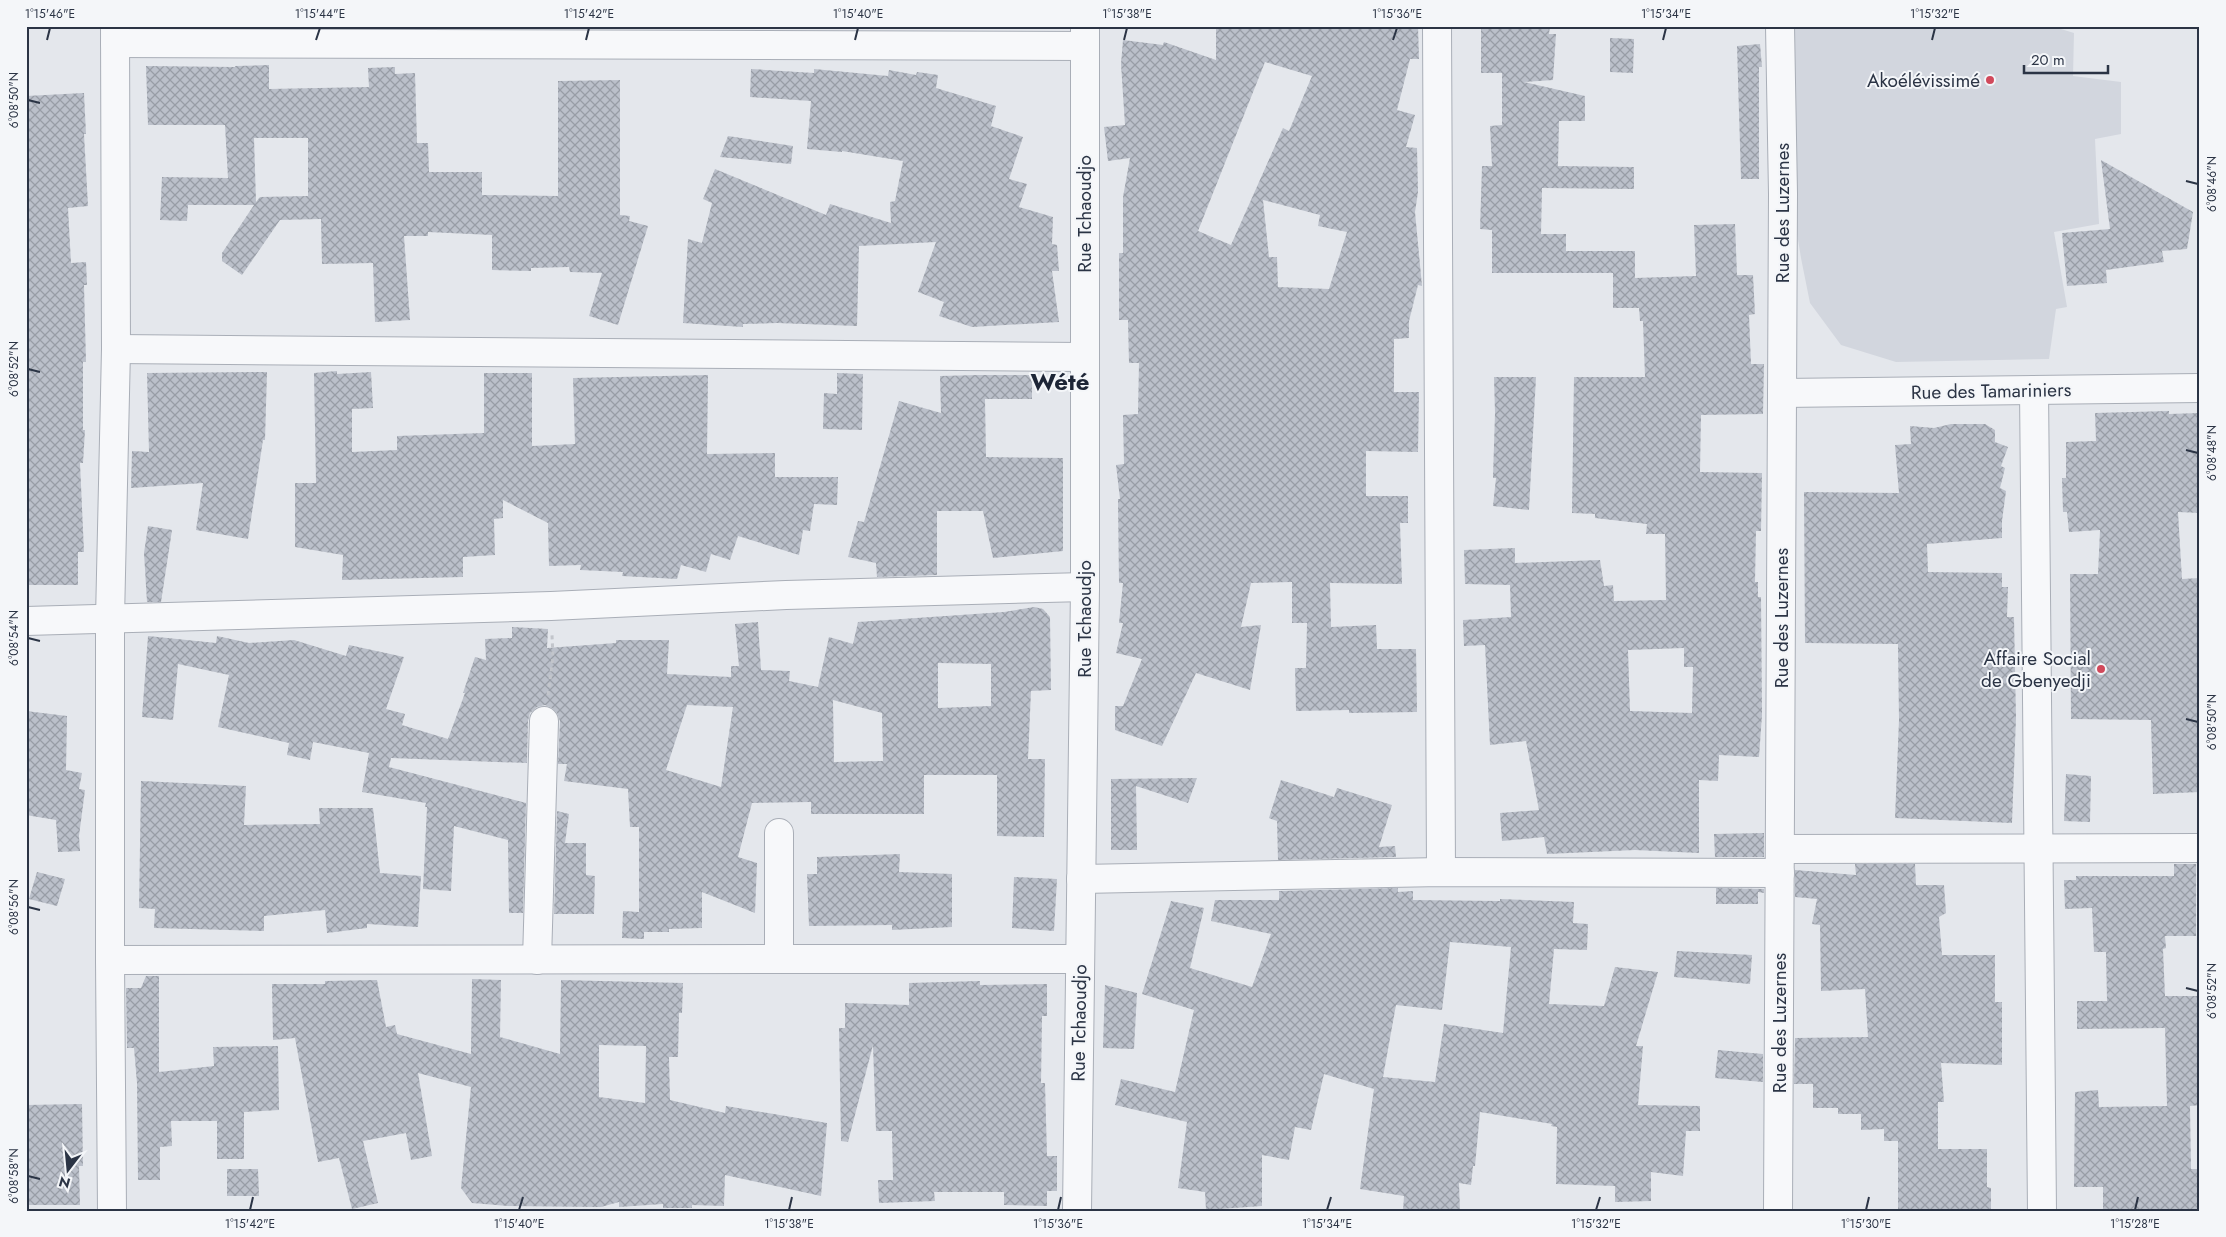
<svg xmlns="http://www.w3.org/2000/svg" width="2226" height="1237" font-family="Jost,sans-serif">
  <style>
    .built { fill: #d2d6de }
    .building { fill: url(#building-cross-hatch); fill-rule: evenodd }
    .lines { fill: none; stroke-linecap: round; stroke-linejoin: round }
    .minor-casing { stroke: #a9aeb7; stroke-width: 30 }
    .path { stroke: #c2c5cb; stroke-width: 3; stroke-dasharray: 4 4; stroke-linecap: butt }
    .minor { stroke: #f7f8fa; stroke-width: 28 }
    .ticks { fill: none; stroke: #2b3445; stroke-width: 2 }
    .poi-dot { fill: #d1495b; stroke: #f4f6f9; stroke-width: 2 }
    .labels { text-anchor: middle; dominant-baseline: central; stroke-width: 4; stroke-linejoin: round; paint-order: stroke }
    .poi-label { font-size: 19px; fill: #2b3445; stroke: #f4f6f9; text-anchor: end }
    .street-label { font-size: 19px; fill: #2b3445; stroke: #f4f6f9 }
    .district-label { font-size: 24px; font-weight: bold; fill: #1d2536; stroke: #f4f6f9 }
    .neatline { fill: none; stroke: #2b3445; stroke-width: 2 }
    .ticks-label { font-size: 12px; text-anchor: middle; fill: #2b3445 }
  </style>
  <defs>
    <pattern id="building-cross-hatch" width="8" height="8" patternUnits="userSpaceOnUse" patternTransform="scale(1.25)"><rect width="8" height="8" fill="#bbc0ca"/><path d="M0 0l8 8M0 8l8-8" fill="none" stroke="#989da6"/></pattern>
  </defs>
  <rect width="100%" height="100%" fill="#e4e7ec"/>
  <polygon class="built" points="1792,26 2051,26 2074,33 2073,76 2121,82 2121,134 2095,139 2099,224 2054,232 2067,307 2056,309 2049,359 1896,362 1841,345 1810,303 1801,258 1795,221"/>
  <g class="building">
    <path d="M 1216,26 L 1418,26 L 1419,59 L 1410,59 L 1397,110 L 1415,115 L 1406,147 L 1417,148 L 1418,192 L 1415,212 L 1422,286 L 1418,285 L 1409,321 L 1409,338 L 1394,339 L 1394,392 L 1419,392 L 1418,452 L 1366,451 L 1366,496 L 1408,496 L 1408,523 L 1400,523 L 1402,584 L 1330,583 L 1331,627 L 1376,625 L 1377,649 L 1416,649 L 1417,712 L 1349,713 L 1349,710 L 1296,711 L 1295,668 L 1306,668 L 1307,623 L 1292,623 L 1292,582 L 1251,583 L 1241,627 L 1261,625 L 1250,690 L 1196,673 L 1162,746 L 1115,730 L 1115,706 L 1123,706 L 1142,659 L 1116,653 L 1123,623 L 1119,623 L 1123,583 L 1119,583 L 1118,499 L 1120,499 L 1116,465 L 1124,464 L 1123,415 L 1138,414 L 1139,363 L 1129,363 L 1128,320 L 1119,320 L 1119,253 L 1123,253 L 1123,197 L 1130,158 L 1108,161 L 1104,127 L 1125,125 L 1121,64 L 1123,40 L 1163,45 L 1164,42 L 1216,60 ZM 1265,62 L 1312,76 L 1289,131 L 1283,128 L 1231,245 L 1198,231 ZM 1263,200 L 1320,215 L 1318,226 L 1347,232 L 1329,289 L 1278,287 L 1277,257 L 1269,257 Z"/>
    <path d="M 1481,26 L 1550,26 L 1549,34 L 1556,34 L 1553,80 L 1524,82 L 1585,96 L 1585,121 L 1559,121 L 1558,166 L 1634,167 L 1634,189 L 1542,188 L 1541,234 L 1566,234 L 1566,251 L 1635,251 L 1635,278 L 1696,276 L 1694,225 L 1735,224 L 1737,275 L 1753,275 L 1755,314 L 1749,315 L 1751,364 L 1764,364 L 1763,414 L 1701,415 L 1700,472 L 1762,473 L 1761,531 L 1756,531 L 1755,582 L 1758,582 L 1758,597 L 1761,597 L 1762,715 L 1759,757 L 1719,755 L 1718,781 L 1699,780 L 1699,853 L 1635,850 L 1547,854 L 1544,837 L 1502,841 L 1500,813 L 1539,810 L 1526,741 L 1490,745 L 1485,645 L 1464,646 L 1463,620 L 1511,617 L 1510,585 L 1465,584 L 1464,550 L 1515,548 L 1515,563 L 1600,560 L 1604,586 L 1613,585 L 1614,601 L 1666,600 L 1665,534 L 1646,534 L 1647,524 L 1595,518 L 1595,514 L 1572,513 L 1574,377 L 1645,377 L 1643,321 L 1640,321 L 1639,308 L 1613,308 L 1613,273 L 1492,273 L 1492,230 L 1480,229 L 1482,166 L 1492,166 L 1490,126 L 1502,125 L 1502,73 L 1481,73 ZM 1684,648 L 1684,667 L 1693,667 L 1692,713 L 1630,711 L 1628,650 Z"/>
    <polygon points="1610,38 1634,39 1633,73 1610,72"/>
    <polygon points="1760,44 1762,67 1759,67 1759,179 1741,179 1737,46"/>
    <path d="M 269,65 L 269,89 L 369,87 L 368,68 L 395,67 L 395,74 L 415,73 L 417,143 L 428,143 L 429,172 L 482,172 L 482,195 L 558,196 L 558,81 L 620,80 L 620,215 L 630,216 L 629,221 L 648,226 L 618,325 L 589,316 L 602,273 L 570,272 L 569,267 L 531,268 L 531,271 L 492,270 L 492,235 L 428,232 L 428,236 L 404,236 L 410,320 L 375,322 L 373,263 L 322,264 L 321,219 L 280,220 L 242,275 L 222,261 L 222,253 L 254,205 L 188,205 L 187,221 L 160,220 L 162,177 L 228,178 L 225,125 L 148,125 L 146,66 L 235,67 L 235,66 ZM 254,138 L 308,138 L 308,196 L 260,197 L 256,202 Z"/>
    <polygon points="751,69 814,73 814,69 888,76 889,70 916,75 917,72 938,75 936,88 996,106 991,126 1023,137 1009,179 1027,184 1019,207 1053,217 1052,244 1057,245 1059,271 1052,271 1059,322 972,327 939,316 944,302 918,292 936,242 859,246 857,326 777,323 743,324 743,327 683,323 688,239 702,243 712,203 703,199 715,169 826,215 830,204 891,223 890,202 895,201 903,161 842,151 842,152 807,149 811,101 750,97"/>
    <polygon points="84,93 86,134 84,134 88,206 68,208 71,263 86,262 87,285 84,285 86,362 83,362 83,430 85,430 83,463 80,463 84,552 78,552 78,585 26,585 26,96"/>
    <polygon points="728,136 793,146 791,164 720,157"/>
    <polygon points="2101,160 2193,212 2187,249 2162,251 2164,262 2106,270 2107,283 2067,286 2062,233 2110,229"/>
    <polygon points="337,371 337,374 371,372 373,408 352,409 352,452 397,450 397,436 484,433 484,373 532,373 532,446 575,444 573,378 708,375 707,454 775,453 775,477 838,477 837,505 814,504 810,531 803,530 799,555 738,536 730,560 711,554 706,572 681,565 677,579 622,576 623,572 580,570 581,565 549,566 548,523 503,500 503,518 494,519 495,555 463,557 463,577 342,580 343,555 295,547 295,483 316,483 314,373"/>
    <polygon points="267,372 265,440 263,440 248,539 196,530 203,483 131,488 132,451 149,452 147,373"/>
    <polygon points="837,373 863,374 862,430 823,429 824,393 837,394"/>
    <polygon points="978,375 1032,375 1032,399 985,399 986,457 1063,458 1063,551 993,558 983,511 937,511 937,575 877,577 876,563 848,557 858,521 864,522 899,401 941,413 940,376"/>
    <polygon points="1494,377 1536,377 1529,510 1493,506 1496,478 1493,478 1495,413"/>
    <polygon points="2169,411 2169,414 2200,413 2200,513 2178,512 2182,579 2200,578 2200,792 2153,794 2151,720 2071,719 2070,574 2098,574 2100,530 2069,532 2067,512 2063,512 2062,478 2066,478 2066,442 2096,441 2095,413"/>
    <polygon points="1951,424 1985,424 1995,430 1995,442 2008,447 2001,466 2005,468 2000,488 2006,491 2002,521 2002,538 1927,544 1928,572 2002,573 2002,587 2008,587 2007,617 2014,617 2016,718 2012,823 1895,818 1899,720 1898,644 1805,643 1804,492 1899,493 1895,445 1911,444 1910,426 1934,428"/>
    <polygon points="148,526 172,530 161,602 147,602 144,553"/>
    <path d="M 1034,607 L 1043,609 L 1050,617 L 1051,690 L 1031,691 L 1028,759 L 1045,759 L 1044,837 L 997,836 L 997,775 L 924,775 L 924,814 L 811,814 L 811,802 L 752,803 L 738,857 L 757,863 L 755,913 L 702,892 L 702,928 L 669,929 L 669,932 L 644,932 L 644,939 L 622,938 L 623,911 L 639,912 L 639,827 L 630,827 L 628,789 L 564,781 L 567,764 L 558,764 L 560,721 L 557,713 L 552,708 L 545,705 L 537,707 L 530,713 L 528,721 L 527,763 L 391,758 L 389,767 L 526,803 L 523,913 L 509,913 L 508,840 L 454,826 L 451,891 L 423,889 L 427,807 L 425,807 L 426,803 L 362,792 L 369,753 L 313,742 L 310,760 L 287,755 L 289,743 L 218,727 L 229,675 L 178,664 L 173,720 L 142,717 L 148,636 L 216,643 L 217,636 L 249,643 L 294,640 L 346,656 L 349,645 L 404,657 L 386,709 L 405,714 L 402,725 L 448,739 L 465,693 L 463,693 L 475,657 L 486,660 L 485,639 L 512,638 L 512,627 L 548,629 L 547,648 L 616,643 L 616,640 L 669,640 L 667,674 L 731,677 L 731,666 L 739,666 L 735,624 L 758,622 L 761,670 L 790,671 L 789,681 L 818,687 L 829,637 L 853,644 L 858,622 L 1004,612 ZM 938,663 L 991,664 L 991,706 L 938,708 ZM 833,700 L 882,713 L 883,761 L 834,762 ZM 687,705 L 733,707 L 721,787 L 666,770 Z"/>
    <polygon points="26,711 67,716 66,770 82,773 79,789 85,790 79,836 80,851 58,852 56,820 26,815"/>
    <polygon points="2066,774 2091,776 2090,822 2064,821"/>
    <polygon points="1197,778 1188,803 1136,786 1137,850 1111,850 1111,779"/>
    <polygon points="1281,780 1334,797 1337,788 1392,805 1379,847 1395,846 1396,857 1278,860 1277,821 1269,818"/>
    <polygon points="141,781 246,786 244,825 320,824 319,808 373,808 380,873 421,876 418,927 367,924 367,928 327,933 325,910 264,916 264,931 154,928 155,909 139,908"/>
    <polygon points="557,811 569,814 565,843 586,843 586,875 595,876 594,914 554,914"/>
    <polygon points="1764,833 1764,857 1715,857 1714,834"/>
    <polygon points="900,854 899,872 952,874 952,927 892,930 892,925 809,926 807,874 817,874 817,857"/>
    <polygon points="1855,864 1915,864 1916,885 1944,885 1946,913 1939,917 1942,955 1995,955 1995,1002 2002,1002 2002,1065 1941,1063 1944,1102 1938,1102 1938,1149 1987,1149 1987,1187 1991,1188 1991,1211 1898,1210 1898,1141 1884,1141 1884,1129 1861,1130 1861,1114 1838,1114 1838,1108 1813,1108 1813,1084 1794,1084 1795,1038 1868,1037 1865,989 1821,991 1820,925 1812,924 1817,899 1795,897 1795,870 1856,875"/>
    <polygon points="2174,864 2196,864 2196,936 2165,936 2166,948 2163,949 2165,996 2197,996 2197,1009 2200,1009 2200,1105 2190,1106 2191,1169 2200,1169 2200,1211 2103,1211 2103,1187 2074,1187 2075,1092 2098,1090 2099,1107 2167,1106 2165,1028 2077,1029 2077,1001 2107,1001 2106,952 2094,952 2092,908 2065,909 2064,880 2076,880 2076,876 2174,876"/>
    <polygon points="37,872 65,879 57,906 29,899"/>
    <polygon points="1014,877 1057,879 1054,931 1012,928"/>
    <path d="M 1398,888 L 1398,892 L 1413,891 L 1413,900 L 1500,901 L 1500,899 L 1574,902 L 1573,923 L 1588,924 L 1587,950 L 1554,949 L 1549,1004 L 1604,1006 L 1615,967 L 1658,972 L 1636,1046 L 1643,1046 L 1638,1105 L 1700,1106 L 1700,1131 L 1686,1131 L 1683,1176 L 1651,1172 L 1651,1201 L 1615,1202 L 1615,1186 L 1556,1184 L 1557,1127 L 1551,1126 L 1552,1124 L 1480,1112 L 1475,1166 L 1473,1166 L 1471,1185 L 1459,1183 L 1460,1211 L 1403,1211 L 1404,1196 L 1360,1189 L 1374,1089 L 1324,1074 L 1311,1130 L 1295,1127 L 1289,1160 L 1262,1155 L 1262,1206 L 1206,1210 L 1205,1192 L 1178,1188 L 1187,1122 L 1115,1105 L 1121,1079 L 1175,1092 L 1194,1010 L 1142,994 L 1171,901 L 1204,908 L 1190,968 L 1252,987 L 1271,934 L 1211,921 L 1215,900 L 1279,900 L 1279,891 ZM 1450,942 L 1511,947 L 1503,1033 L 1444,1024 L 1435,1082 L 1383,1077 L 1396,1005 L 1442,1010 Z"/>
    <polygon points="1716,888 1764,889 1764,893 1758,892 1758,904 1716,904"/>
    <polygon points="1677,951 1752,955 1750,984 1674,977"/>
    <polygon points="146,976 159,976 159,1072 214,1066 213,1047 278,1046 279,1110 244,1112 244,1159 217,1159 217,1121 171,1121 172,1146 160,1147 160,1180 138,1180 137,1083 134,1048 127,1048 126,988 141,988"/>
    <path d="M 472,979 L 501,980 L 500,1037 L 560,1054 L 561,980 L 683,983 L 682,1013 L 679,1013 L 678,1057 L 669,1057 L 670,1100 L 725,1113 L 726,1106 L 827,1123 L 821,1196 L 725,1175 L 724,1206 L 692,1205 L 692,1208 L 663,1208 L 663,1204 L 619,1207 L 619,1202 L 601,1207 L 508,1206 L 472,1203 L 461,1188 L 471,1087 L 418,1073 L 432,1156 L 411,1160 L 406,1133 L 363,1141 L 378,1203 L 352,1209 L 339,1158 L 318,1162 L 295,1038 L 273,1040 L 272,984 L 325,984 L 325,981 L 377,980 L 386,1027 L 395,1025 L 397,1034 L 471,1054 ZM 599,1045 L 646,1046 L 645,1103 L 599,1097 Z"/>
    <polygon points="980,981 980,985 1047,984 1047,1016 1042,1016 1041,1083 1045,1083 1047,1156 1057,1156 1057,1191 1047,1191 1047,1206 1004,1205 1004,1192 934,1192 935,1201 879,1203 878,1180 893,1180 892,1131 876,1131 873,1045 848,1142 841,1141 839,1028 845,1028 845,1003 909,1005 909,983"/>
    <polygon points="1105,985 1137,993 1134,1049 1103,1048"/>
    <polygon points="1718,1050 1763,1054 1763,1082 1715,1078"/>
    <polygon points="82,1104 83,1166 79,1166 80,1205 26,1205 26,1105"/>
    <polygon points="227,1169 258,1169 259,1196 227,1196"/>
  </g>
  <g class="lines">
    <g class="minor-casing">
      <g id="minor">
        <polyline points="1437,26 1441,872"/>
        <polyline points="115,43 1085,46"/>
        <polyline points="116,349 1084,357"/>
        <polyline points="2034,390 2042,1211"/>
        <polyline points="1782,393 2200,388"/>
        <polyline points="26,621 551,606 786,595 1085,587"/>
        <polyline points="779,833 779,959 1080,959"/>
        <polyline points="1780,849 2200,848"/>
        <polyline points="1081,879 1441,872 1780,873"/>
        <polyline points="110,960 779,959"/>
        <polyline points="537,960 544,721"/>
        <polyline points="112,1211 110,960 110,619 116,349 115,26"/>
        <polyline points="1077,1211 1085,587 1085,26"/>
        <polyline points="1778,1211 1783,194 1780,26"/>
      </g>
    </g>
    <polyline class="path" points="548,695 553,657 552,635"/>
    <use href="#minor" class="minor"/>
  </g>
  <path class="ticks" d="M 47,40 L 50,28M 316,40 L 320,28M 586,40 L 589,28M 855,40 L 858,28M 1124,40 L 1127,28M 1393,40 L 1397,28M 1663,40 L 1666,28M 1932,40 L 1935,28M 28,100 L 40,103M 2186,181 L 2198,184M 28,369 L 40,372M 2186,450 L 2198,453M 28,638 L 40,641M 2186,719 L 2198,722M 28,907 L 40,910M 2186,988 L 2198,991M 28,1176 L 40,1179M 250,1210 L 253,1197M 519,1210 L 523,1197M 789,1210 L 792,1197M 1058,1210 L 1061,1197M 1327,1210 L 1331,1197M 1596,1210 L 1600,1197M 1866,1210 L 1869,1197M 2135,1210 L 2138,1197"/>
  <g class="poi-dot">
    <circle cx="1990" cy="80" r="5"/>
    <circle cx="2101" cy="669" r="5"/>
  </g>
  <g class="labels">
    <g class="poi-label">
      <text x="1980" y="80">Akoélévissimé</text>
      <text x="2091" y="658">Affaire Social<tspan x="2091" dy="22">de Gbenyedji</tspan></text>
    </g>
    <g class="street-label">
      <text transform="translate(1782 213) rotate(-90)">Rue des Luzernes</text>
      <text transform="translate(1084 214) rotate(-90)">Rue Tchaoudjo</text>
      <text transform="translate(1991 391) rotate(-1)">Rue des Tamariniers</text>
      <text transform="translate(1781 618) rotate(-90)">Rue des Luzernes</text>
      <text transform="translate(1084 619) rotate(-90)">Rue Tchaoudjo</text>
      <text transform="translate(1079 1023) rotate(-89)">Rue Tchaoudjo</text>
      <text transform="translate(1779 1023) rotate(-90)">Rue des Luzernes</text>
    </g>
    <g class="district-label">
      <text x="1060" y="381">Wété</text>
    </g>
  </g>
  <rect width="2226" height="1237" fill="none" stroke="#f4f6f9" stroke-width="55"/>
  <g transform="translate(68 1170) rotate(196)" stroke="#f4f6f9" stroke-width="4" paint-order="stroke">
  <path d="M0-4L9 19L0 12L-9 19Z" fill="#2b3445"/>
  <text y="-8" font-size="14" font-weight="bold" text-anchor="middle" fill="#2b3445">N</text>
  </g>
  <path d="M2024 65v8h84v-8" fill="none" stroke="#2b3445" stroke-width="2.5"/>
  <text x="2031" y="65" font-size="15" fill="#2b3445" stroke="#f4f6f9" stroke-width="4" paint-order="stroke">20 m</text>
  <rect x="28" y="28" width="2170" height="1182" class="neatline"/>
  <g class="ticks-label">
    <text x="50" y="18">1°15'46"E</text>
    <text x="320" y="18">1°15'44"E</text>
    <text x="589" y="18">1°15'42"E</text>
    <text x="858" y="18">1°15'40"E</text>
    <text x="1127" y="18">1°15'38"E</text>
    <text x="1397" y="18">1°15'36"E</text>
    <text x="1666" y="18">1°15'34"E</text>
    <text x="1935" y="18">1°15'32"E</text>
    <text transform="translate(14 100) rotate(-90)" y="4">6°08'50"N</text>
    <text transform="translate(2212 184) rotate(-90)" y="4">6°08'46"N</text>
    <text transform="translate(14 369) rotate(-90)" y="4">6°08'52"N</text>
    <text transform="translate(2212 453) rotate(-90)" y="4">6°08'48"N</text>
    <text transform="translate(14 638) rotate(-90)" y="4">6°08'54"N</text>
    <text transform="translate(2212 722) rotate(-90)" y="4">6°08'50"N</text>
    <text transform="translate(14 907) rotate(-90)" y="4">6°08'56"N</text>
    <text transform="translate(2212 991) rotate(-90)" y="4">6°08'52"N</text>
    <text transform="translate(14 1176) rotate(-90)" y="4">6°08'58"N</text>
    <text x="250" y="1228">1°15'42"E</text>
    <text x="519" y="1228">1°15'40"E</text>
    <text x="789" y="1228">1°15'38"E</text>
    <text x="1058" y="1228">1°15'36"E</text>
    <text x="1327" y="1228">1°15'34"E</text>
    <text x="1596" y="1228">1°15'32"E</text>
    <text x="1866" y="1228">1°15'30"E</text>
    <text x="2135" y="1228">1°15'28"E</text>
  </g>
</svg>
